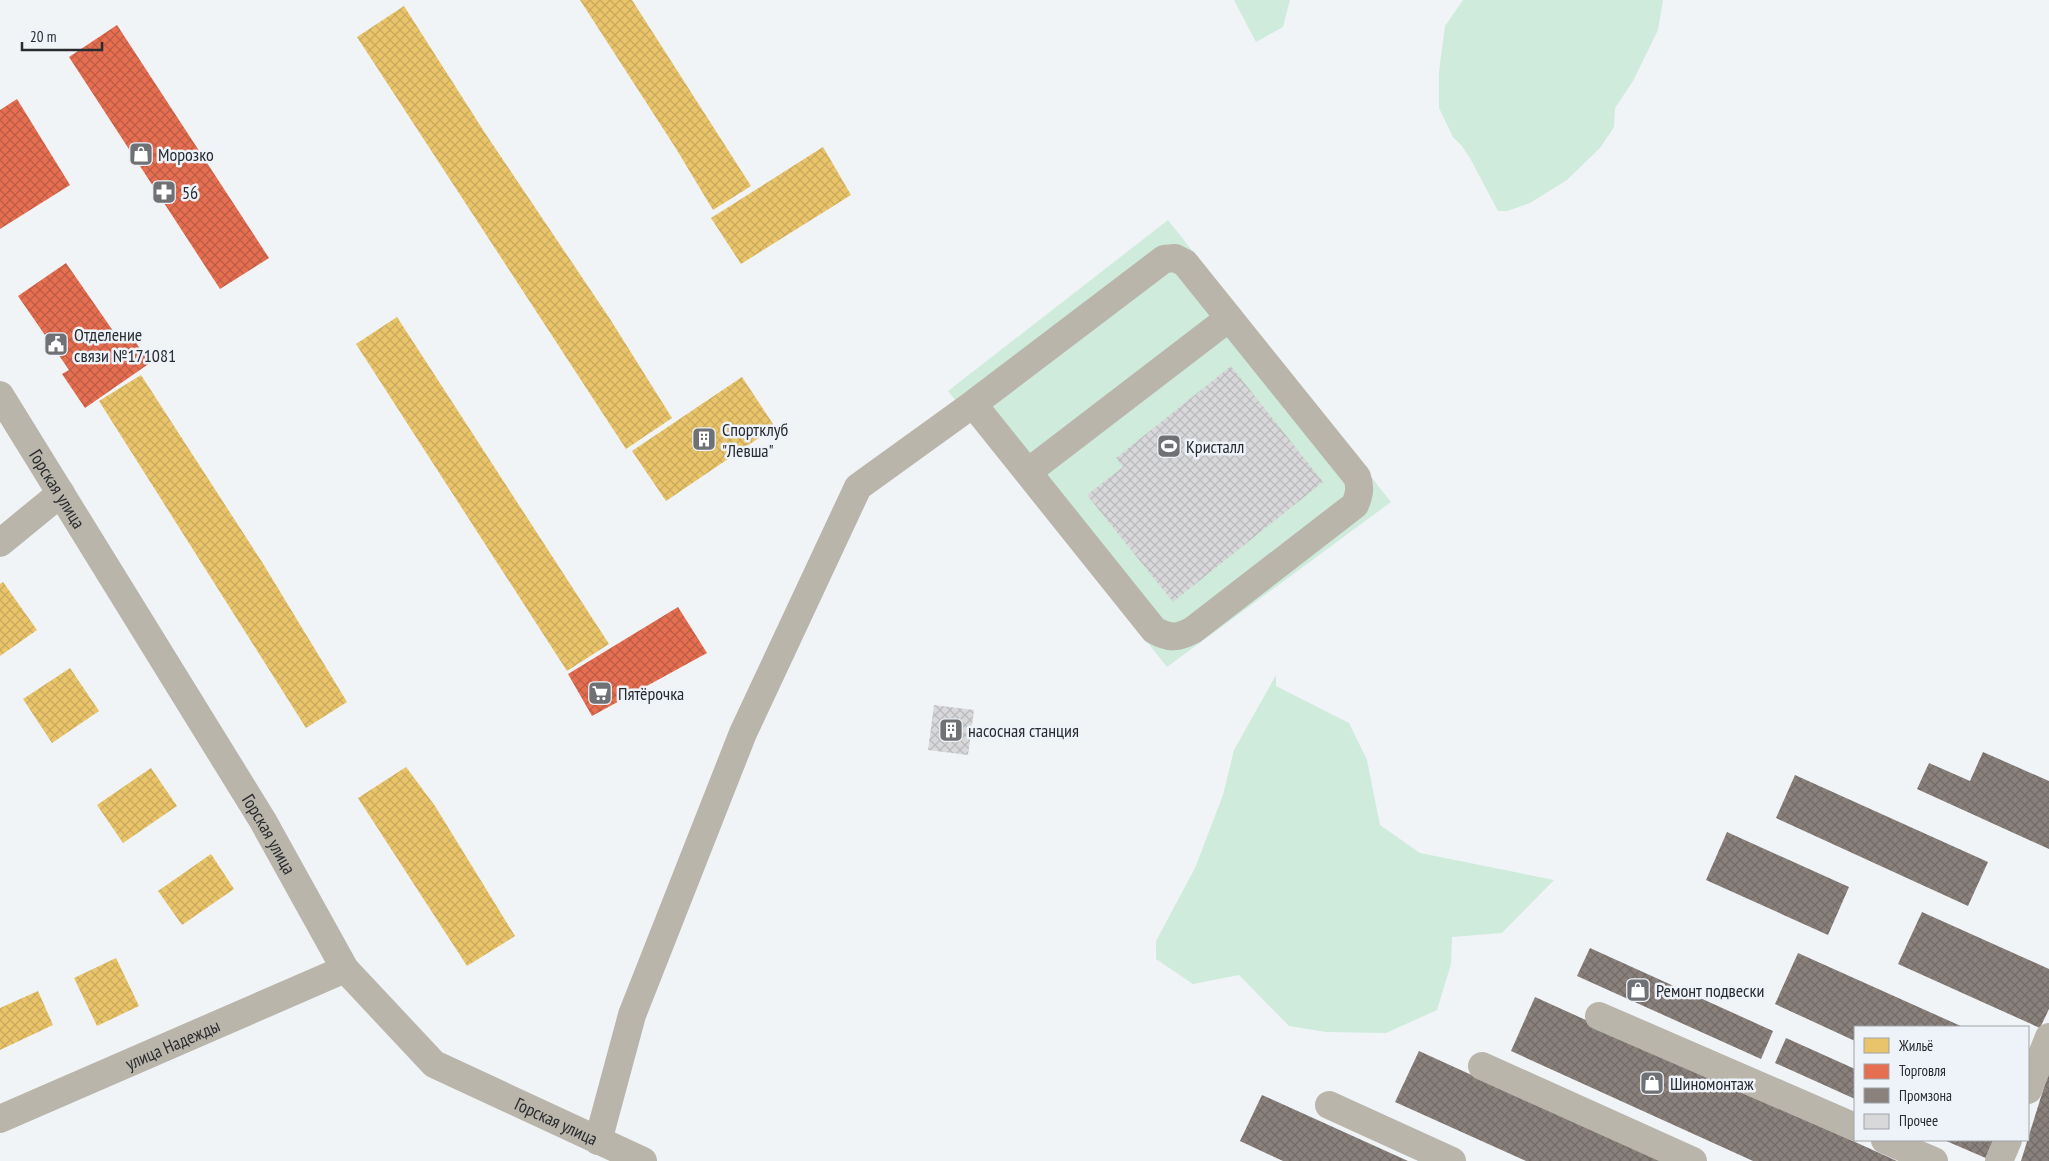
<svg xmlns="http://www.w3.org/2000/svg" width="2049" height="1161" font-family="'PT Sans Narrow',sans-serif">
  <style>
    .grass { fill: #ceebdc }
    .homes { fill: url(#homes-cross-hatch) }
    .shops { fill: url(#shops-cross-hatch) }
    .industry { fill: url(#industry-cross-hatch) }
    .building { fill: url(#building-cross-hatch) }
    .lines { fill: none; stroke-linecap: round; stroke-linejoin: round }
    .minor { stroke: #b9b5ab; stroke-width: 28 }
    .labels { text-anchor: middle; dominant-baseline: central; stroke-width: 5; stroke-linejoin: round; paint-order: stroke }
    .poi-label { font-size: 18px; fill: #292b2e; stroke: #eef3fa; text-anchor: start }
    .street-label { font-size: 18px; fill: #292b2e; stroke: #eef3fa }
  </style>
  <defs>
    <pattern id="homes-cross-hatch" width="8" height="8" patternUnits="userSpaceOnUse" patternTransform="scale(1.25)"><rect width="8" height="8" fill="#e9c46a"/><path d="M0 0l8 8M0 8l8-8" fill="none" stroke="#c8a95c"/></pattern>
    <pattern id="shops-cross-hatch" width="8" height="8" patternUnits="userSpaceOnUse" patternTransform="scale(1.25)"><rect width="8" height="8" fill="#e76f51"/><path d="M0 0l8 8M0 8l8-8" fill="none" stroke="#bb5b44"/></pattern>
    <pattern id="industry-cross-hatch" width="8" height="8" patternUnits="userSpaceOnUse" patternTransform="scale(1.25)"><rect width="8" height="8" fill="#8a817c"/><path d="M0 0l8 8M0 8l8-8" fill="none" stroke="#716a66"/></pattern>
    <pattern id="building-cross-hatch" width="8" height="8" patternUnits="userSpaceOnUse" patternTransform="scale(1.25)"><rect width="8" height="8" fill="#d8d8da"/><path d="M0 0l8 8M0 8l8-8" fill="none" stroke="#b9babb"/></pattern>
  </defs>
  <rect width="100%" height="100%" fill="#f1f4f7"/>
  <g class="grass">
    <polygon points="1234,0 1290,0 1283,27 1256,42"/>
    <polygon points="1463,0 1663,0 1658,30 1633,81 1615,108 1614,127 1600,148 1567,180 1530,203 1507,211 1498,211 1471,160 1462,146 1453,137 1439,108 1439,72 1445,26"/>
    <polygon points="1168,220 1391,502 1167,667 948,391"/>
    <polygon points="1276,675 1276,686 1349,723 1367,760 1380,825 1420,853 1554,880 1502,933 1452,937 1451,964 1437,1010 1386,1033 1326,1032 1289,1026 1239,975 1193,984 1156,959 1156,941 1195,868 1223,795 1234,750"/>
  </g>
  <g class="homes">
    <polygon points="580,0 632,0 751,186 713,210 675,147"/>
    <polygon points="404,6 485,133 610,319 672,418 626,449 357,37"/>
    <polygon points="823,147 851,195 741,264 711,218"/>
    <polygon points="397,317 609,644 567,671 356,344"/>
    <polygon points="141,375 262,562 347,702 306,728 99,401"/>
    <polygon points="742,377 775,427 666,501 632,451"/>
    <polygon points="3,582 37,630 0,656 0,584"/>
    <polygon points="70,668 99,711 52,743 23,699"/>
    <polygon points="406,767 435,806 515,936 467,966 358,798"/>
    <polygon points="151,768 177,806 123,843 97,805"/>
    <polygon points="211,854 234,889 182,925 158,891"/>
    <polygon points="116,958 139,1006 97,1026 74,978"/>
    <polygon points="38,991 53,1025 0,1050 0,1008"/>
  </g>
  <g class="shops">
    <polygon points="117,25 269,258 220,289 69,57"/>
    <polygon points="17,99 70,185 0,229 0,110"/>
    <polygon points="66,263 118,338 128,331 150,363 85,408 62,374 69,370 18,296"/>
    <polygon points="678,607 707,653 592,716 568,674"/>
  </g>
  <g class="industry">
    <polygon points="1983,752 2049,781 2049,849 1917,789 1929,763 1970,781"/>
    <polygon points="1795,775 1988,862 1968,906 1776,818"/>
    <polygon points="1727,832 1849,887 1828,935 1706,880"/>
    <polygon points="1922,912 2049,969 2049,1009 2040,1028 1898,964"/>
    <polygon points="1590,948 1773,1031 1761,1059 1577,976"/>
    <polygon points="1798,953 1963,1027 1855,1027 1855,1041 1775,1004"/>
    <polygon points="1535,997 1897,1161 1753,1161 1511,1051"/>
    <polygon points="1786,1038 1855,1069 1855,1099 1775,1063"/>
    <polygon points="1419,1051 1661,1161 1526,1161 1395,1102"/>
    <polygon points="2049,1071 2049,1161 2021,1161"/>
    <polygon points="1262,1095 1408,1161 1283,1161 1240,1141"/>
    <polygon points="1944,1140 1997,1140 1988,1159"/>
  </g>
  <g class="building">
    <polygon points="1231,366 1323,482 1173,602 1087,495 1123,467 1116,458"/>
    <polygon points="934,705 974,710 968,755 928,750"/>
  </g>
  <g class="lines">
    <g class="minor">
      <path id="s1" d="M 0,395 L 263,821 L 345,969 L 434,1064 L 643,1161"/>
      <polyline points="1028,472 1229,318"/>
      <polyline points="0,543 61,493"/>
      <polyline points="1599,1016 1855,1127"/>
      <polyline points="1482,1066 1693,1161"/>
      <polyline points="2028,1090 2049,1037"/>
      <polyline points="1329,1105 1452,1161"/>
      <path id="s2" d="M 0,1119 L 345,969"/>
      <polyline points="1885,1140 1934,1161"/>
      <path d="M 598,1141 L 632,1015 L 743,733 L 858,487 L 973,404 L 1164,259 L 1175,258 L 1185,263 L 1357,477 C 1361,488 1359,495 1355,505 L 1193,630 C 1178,638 1170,639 1154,630 L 973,404"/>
      <polyline points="1999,1161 2008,1140"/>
    </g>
  </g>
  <defs>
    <g id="shop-square" transform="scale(1.25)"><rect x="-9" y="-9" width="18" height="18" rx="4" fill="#6f7174" stroke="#eef3fa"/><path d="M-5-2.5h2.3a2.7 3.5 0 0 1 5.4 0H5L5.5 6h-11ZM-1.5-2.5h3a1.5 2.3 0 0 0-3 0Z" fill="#fff"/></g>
    <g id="pharmacy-square" transform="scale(1.25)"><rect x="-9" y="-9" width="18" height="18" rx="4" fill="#6f7174" stroke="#eef3fa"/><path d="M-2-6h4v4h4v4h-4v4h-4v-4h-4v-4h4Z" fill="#fff"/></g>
    <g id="civic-square" transform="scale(1.25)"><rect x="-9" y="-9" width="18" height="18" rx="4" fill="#6f7174" stroke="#eef3fa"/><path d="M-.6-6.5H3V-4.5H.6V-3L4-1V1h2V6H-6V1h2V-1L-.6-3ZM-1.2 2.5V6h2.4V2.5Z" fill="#fff"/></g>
    <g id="building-square" transform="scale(1.25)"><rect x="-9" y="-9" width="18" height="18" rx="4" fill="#6f7174" stroke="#eef3fa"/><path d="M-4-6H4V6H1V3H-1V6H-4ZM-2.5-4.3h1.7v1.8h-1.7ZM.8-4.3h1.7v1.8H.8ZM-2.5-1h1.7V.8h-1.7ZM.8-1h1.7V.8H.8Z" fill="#fff"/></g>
    <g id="stadium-square" transform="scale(1.25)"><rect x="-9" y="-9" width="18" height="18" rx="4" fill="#6f7174" stroke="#eef3fa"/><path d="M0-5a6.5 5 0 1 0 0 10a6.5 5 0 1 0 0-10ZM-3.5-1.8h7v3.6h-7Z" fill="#fff"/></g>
    <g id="supermarket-square" transform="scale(1.25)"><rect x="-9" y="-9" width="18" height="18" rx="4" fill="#6f7174" stroke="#eef3fa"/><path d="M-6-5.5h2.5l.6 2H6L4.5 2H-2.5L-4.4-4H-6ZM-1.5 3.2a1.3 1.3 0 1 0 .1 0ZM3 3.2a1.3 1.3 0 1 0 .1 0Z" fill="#fff"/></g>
  </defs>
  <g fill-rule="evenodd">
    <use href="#shop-square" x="141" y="154"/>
    <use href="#pharmacy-square" x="164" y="192"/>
    <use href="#civic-square" x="56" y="344"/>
    <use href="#building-square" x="704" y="439"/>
    <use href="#stadium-square" x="1169" y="446"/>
    <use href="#supermarket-square" x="600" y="693"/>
    <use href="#building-square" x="951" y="730"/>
    <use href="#shop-square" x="1638" y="990"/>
    <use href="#shop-square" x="1652" y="1083"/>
  </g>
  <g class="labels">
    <g class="poi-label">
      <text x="158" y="154">Морозко</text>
      <text x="182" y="192">56</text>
      <text x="74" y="334">Отделение<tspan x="74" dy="21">связи №171081</tspan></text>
      <text x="722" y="429">Спортклуб<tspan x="722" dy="21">"Левша"</tspan></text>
      <text x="1186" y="446">Кристалл</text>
      <text x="618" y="693">Пятёрочка</text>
      <text x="968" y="730">насосная станция</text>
      <text x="1656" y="990">Ремонт подвески</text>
      <text x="1670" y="1083">Шиномонтаж</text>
    </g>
    <g class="street-label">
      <text stroke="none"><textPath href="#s1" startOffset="110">Горская улица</textPath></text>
      <text stroke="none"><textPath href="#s1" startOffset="515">Горская улица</textPath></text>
      <text stroke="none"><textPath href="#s2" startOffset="188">улица Надежды</textPath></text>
      <text stroke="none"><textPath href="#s1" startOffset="935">Горская улица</textPath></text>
    </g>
  </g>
  <rect x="1854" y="1026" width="175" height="115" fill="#eef3fa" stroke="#9fa3a8"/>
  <rect x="1864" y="1038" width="25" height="15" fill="#e9c46a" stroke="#9fa3a8"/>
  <text x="1899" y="1051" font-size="15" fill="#292b2e">Жильё</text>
  <rect x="1864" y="1064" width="25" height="15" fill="#e76f51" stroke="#9fa3a8"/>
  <text x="1899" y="1076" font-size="15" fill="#292b2e">Торговля</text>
  <rect x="1864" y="1088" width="25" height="15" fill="#8a817c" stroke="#9fa3a8"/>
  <text x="1899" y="1101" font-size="15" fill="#292b2e">Промзона</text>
  <rect x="1864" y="1114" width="25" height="15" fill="#d8d8da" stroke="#9fa3a8"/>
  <text x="1899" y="1126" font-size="15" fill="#292b2e">Прочее</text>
  <path d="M22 42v8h80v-8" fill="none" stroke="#292b2e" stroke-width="2.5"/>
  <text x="30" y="42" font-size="15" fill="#292b2e" stroke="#eef3fa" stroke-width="4" paint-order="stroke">20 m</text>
</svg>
